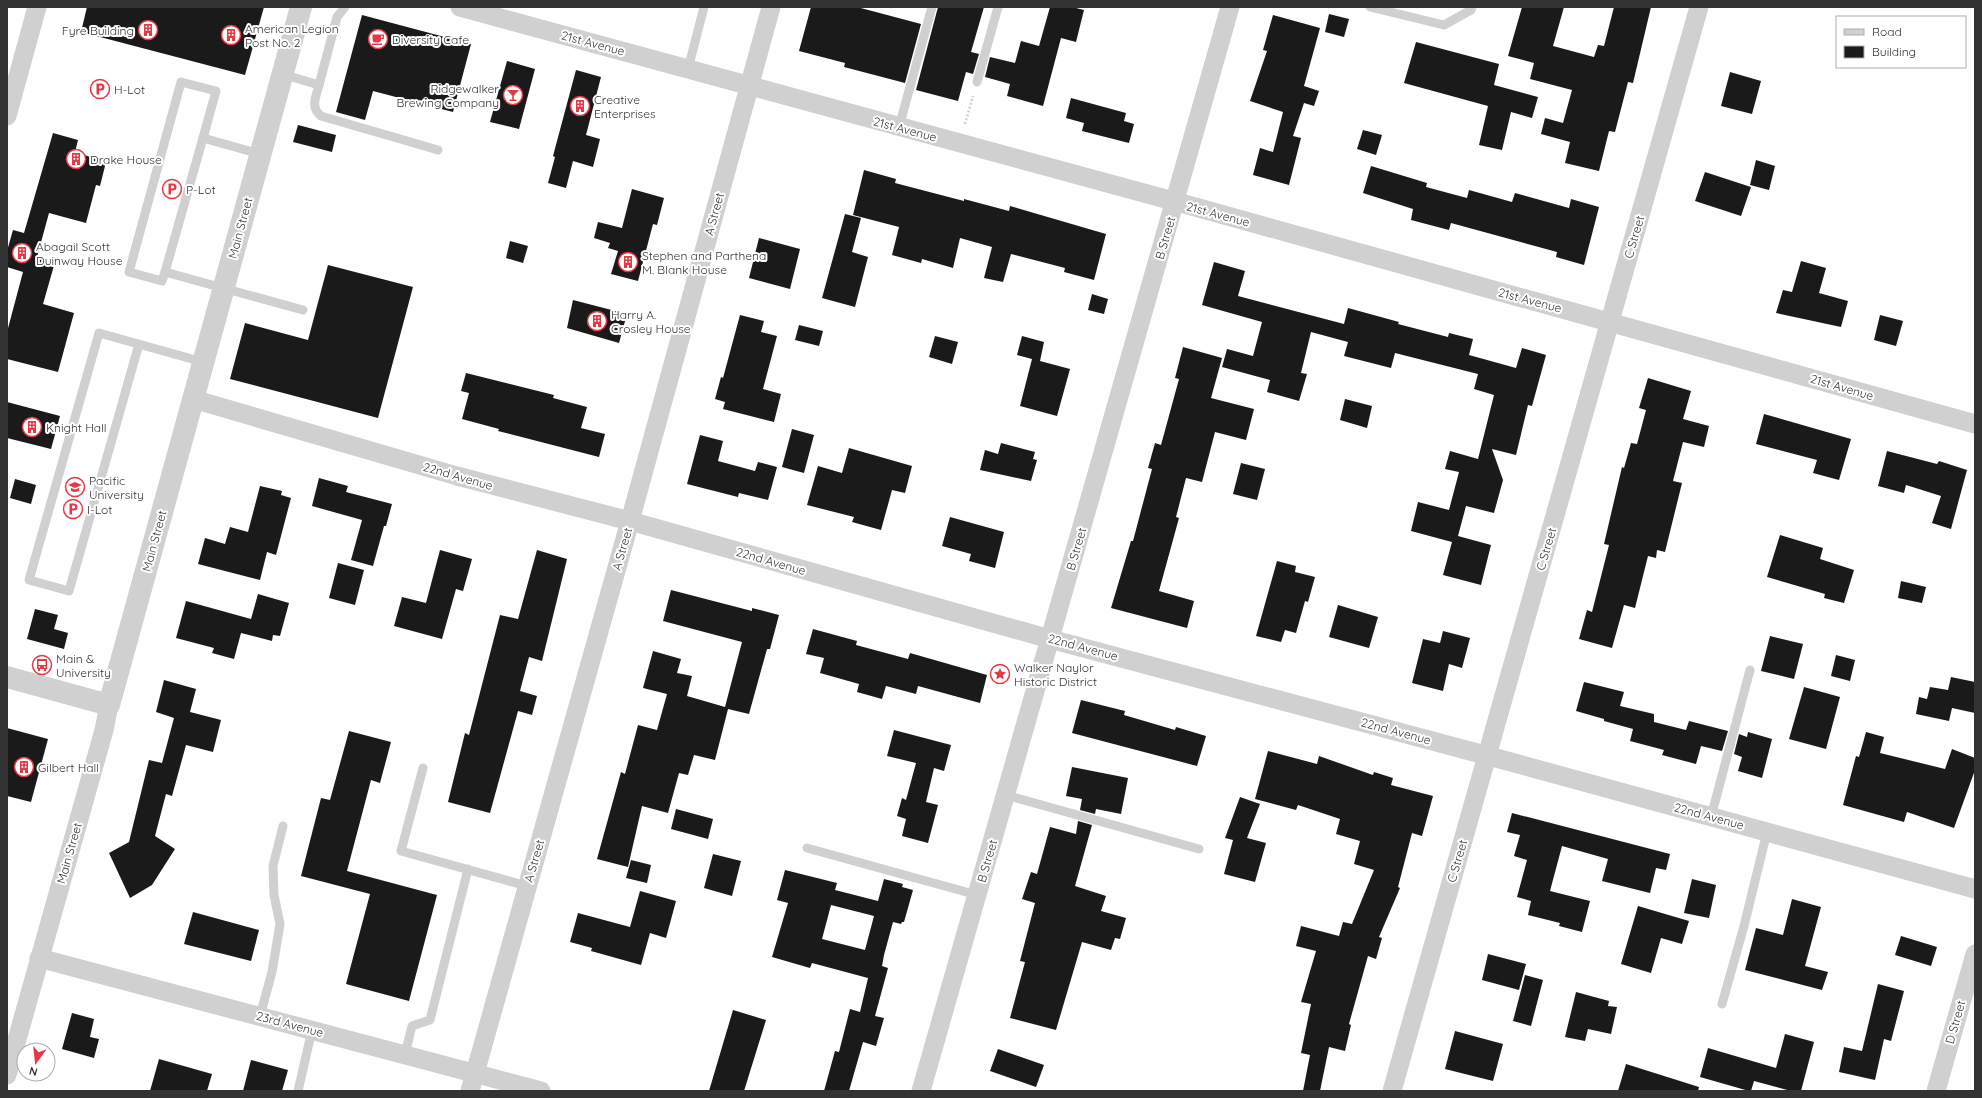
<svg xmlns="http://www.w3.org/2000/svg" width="1982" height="1098" font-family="Quicksand,sans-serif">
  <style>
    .building { fill: #1a1a1a; fill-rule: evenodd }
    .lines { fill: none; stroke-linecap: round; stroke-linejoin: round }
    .path { stroke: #cdcdcd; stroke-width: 2.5; stroke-dasharray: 2 2; stroke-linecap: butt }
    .service { stroke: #d0d0d0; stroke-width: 9 }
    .minor { stroke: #d0d0d0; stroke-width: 19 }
    .tertiary { stroke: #d0d0d0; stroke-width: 22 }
    .labels { text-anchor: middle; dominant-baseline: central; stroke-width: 4; stroke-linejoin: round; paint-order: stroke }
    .poi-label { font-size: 12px; fill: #333; stroke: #fff; text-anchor: start }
    .street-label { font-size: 12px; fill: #333; stroke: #fff }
  </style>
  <rect width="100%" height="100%" fill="#fff"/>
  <g class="building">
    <polygon points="87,7 264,7 245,75 81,32"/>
    <polygon points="811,7 857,7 921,24 905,83 844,67 845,63 799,51"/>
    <polygon points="938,7 984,7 971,52 979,54 973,74 966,72 958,101 916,90"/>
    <polygon points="1050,7 1072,7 1084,10 1076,42 1061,38 1043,106 1007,96 1010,84 985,77 990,57 1015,63 1021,41 1039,46"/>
    <polygon points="1522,7 1564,7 1553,46 1594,57 1598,45 1604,46 1614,7 1651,7 1633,83 1628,82 1615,132 1609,131 1599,171 1565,163 1570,142 1541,134 1545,118 1563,123 1572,90 1530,79 1534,63 1508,56"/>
    <polygon points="1329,14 1349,19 1344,37 1325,32"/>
    <polygon points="362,15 471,44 453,112 373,91 365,120 336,112"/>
    <polygon points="1273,15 1320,28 1304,86 1319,91 1314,106 1304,103 1293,136 1301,138 1289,185 1253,175 1260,148 1273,152 1283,112 1250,101 1267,51 1263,50"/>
    <polygon points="1416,42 1499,64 1494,85 1538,97 1532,118 1511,112 1502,150 1479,145 1488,106 1404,83"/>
    <polygon points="507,61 535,69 519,129 490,122"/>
    <polygon points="576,70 601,77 586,135 600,139 593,167 573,161 566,188 548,183 555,157 553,156"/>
    <polygon points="1730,72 1761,81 1752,114 1721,106"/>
    <polygon points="1071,98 1126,113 1124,121 1134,124 1129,143 1082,131 1084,123 1066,118"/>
    <polygon points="298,125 336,135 332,152 293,142"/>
    <polygon points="1363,130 1382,135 1376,155 1357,149"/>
    <polygon points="53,133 78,140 75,152 106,162 100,186 96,185 86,223 49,213 37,257 55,262 43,304 74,313 58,372 7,359 7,332 23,272 7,267 7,251 13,230 24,233"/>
    <polygon points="1756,160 1775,166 1769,190 1750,185"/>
    <polygon points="1371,166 1427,183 1426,187 1467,198 1469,190 1512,202 1515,193 1569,208 1571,199 1599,207 1584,265 1556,257 1557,252 1451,223 1449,230 1411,220 1413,209 1363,193"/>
    <polygon points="864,170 896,179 895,183 964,201 964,199 1009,211 1010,206 1106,234 1094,280 1064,272 1065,268 1011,254 1003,282 984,278 992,247 960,238 953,268 922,259 921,263 892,255 899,227 853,215"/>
    <polygon points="1705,172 1751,187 1741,216 1695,201"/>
    <polygon points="632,189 664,198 657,225 653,224 638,281 611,274 618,251 608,248 610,243 594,238 598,222 622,228"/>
    <polygon points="845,214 861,218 852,252 868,257 855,307 822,298"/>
    <polygon points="759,238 800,249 790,289 749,278"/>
    <polygon points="510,241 528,246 523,263 506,258"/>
    <polygon points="1801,261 1826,268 1819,293 1848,301 1841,327 1776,313 1783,290 1792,292"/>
    <polygon points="1214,262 1245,271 1238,296 1344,324 1348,308 1399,322 1398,324 1448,337 1449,333 1473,339 1469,355 1516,368 1522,348 1546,355 1532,406 1528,405 1516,455 1492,449 1503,480 1494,513 1466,506 1458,536 1491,545 1481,585 1443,575 1452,542 1411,531 1418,502 1449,510 1459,472 1445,469 1450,451 1478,459 1494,395 1474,389 1478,374 1395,353 1391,368 1344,356 1348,342 1311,332 1301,373 1307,374 1299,401 1267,392 1270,380 1222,367 1227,349 1253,356 1262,322 1202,305"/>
    <polygon points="328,265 413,287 378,418 230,379 245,323 308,340"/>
    <polygon points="1092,294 1108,299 1104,314 1088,310"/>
    <polygon points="573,300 627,314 619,343 567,328"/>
    <polygon points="740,315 764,321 761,332 777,336 763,389 781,394 774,422 723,409 725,402 715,399 721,377 723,378"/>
    <polygon points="1880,315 1903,321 1896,346 1874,340"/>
    <polygon points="799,325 823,331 819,346 795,340"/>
    <polygon points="935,336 958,342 952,364 929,357"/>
    <polygon points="1022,336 1044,342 1040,361 1070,369 1057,416 1020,406 1032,359 1017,355"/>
    <polygon points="1183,347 1222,358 1211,398 1254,409 1246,440 1215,432 1202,482 1186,478 1176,517 1179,518 1159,591 1194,601 1187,628 1111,608 1131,541 1133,541 1152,469 1148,468 1155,443 1161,445 1179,379 1175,378"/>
    <polygon points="466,373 554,395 553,398 587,407 581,428 605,434 599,457 498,431 499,429 462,419 469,393 461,391"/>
    <polygon points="1648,378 1691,391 1683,419 1709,426 1704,447 1683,442 1673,481 1682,483 1665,552 1657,550 1656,558 1648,556 1635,608 1624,605 1612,648 1579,639 1587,610 1592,612 1609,545 1604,544 1622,467 1624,468 1631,443 1637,444 1646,410 1639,408"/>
    <polygon points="1345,399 1372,406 1367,428 1340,420"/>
    <polygon points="7,402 60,416 51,449 7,438"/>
    <polygon points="1764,414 1851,439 1839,480 1813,473 1817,460 1756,444"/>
    <polygon points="792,429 814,435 804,473 782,467"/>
    <polygon points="700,435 723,441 718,461 755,471 758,462 777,467 768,500 739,493 738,497 687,484"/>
    <polygon points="1001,443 1035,452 1033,459 1037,460 1031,481 980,470 985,450 998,454"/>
    <polygon points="849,448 912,466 905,493 892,490 881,530 852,522 854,517 807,505 818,466 842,473"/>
    <polygon points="1887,451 1937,464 1939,461 1967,470 1951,529 1932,523 1941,496 1906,485 1904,493 1878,486"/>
    <polygon points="1241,463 1265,469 1257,500 1233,494"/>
    <polygon points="319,478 348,486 346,492 392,504 386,526 384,526 373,566 351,560 362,520 312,506"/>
    <polygon points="15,479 36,485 31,504 10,498"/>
    <polygon points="260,486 282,491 281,495 291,498 276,555 267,552 260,580 198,564 205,538 225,544 230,527 248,532"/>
    <polygon points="950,517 1004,532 995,568 969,561 971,554 942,546"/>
    <polygon points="1780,535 1823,548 1820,559 1854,570 1844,603 1824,598 1825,594 1767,577"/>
    <polygon points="440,550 472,559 463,591 456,589 442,639 394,626 402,597 426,603"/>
    <polygon points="537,550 567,559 542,661 529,657 520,691 537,696 532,715 518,711 490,813 448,802 465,733 469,735 500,615 518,619"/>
    <polygon points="1277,561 1296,566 1295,572 1315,577 1308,602 1305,601 1296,633 1285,630 1281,642 1256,636"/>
    <polygon points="338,563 364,570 355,605 329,598"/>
    <polygon points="1901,581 1926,587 1922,603 1898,598"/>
    <polygon points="671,590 752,611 752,608 779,615 770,649 767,649 749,714 728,709 715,760 694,755 688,775 679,773 668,813 642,806 628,867 597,859 621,772 625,774 638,725 657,730 667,694 643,688 653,651 681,659 677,673 692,676 687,696 725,707 742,642 663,621"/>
    <polygon points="258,594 289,603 280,636 273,635 272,641 241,633 234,659 212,653 214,648 176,638 186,601 251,619"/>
    <polygon points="1338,605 1378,617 1369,648 1329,637"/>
    <polygon points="35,609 58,615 54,629 68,633 64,649 27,639"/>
    <polygon points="813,629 857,641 856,645 908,659 910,653 987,675 980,703 918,686 916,694 886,686 882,699 857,692 859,684 820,673 824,658 806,654"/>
    <polygon points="1443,631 1470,638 1462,668 1449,664 1443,691 1412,683 1423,639 1440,643"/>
    <polygon points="1770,636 1803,644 1794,679 1761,671"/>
    <polygon points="1836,655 1855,660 1850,681 1831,676"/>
    <polygon points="1951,677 1975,682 1975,713 1952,708 1949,721 1916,714 1919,697 1927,699 1930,687 1948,690"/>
    <polygon points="164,680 196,689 190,712 221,720 213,752 186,745 172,796 166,794 155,836 175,849 152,885 130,898 109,853 129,842 149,760 162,763 174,718 156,712"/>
    <polygon points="1584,682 1624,692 1620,706 1654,714 1654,722 1686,730 1689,721 1728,731 1722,751 1701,746 1696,764 1662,755 1664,750 1630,741 1633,729 1604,721 1604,719 1576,711"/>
    <polygon points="1804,687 1840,697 1826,749 1789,739"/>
    <polygon points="1081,700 1125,711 1124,715 1175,730 1176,727 1206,736 1197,766 1072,733"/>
    <polygon points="7,728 48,739 31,802 7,796"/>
    <polygon points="894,730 951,745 944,771 934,768 926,802 938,805 928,843 902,836 906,819 897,816 902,798 906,800 916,763 887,756"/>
    <polygon points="349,731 391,742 380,783 371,780 347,871 437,895 409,1001 346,984 370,894 301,876 321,798 330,800"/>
    <polygon points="1748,732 1772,739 1762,778 1738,771 1742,757 1734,754 1739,734 1747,737"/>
    <polygon points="1866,732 1884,737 1880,753 1945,769 1952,749 1975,758 1975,770 1954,828 1907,812 1904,822 1843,805 1856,756 1859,757"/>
    <polygon points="1268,751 1317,764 1319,756 1373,775 1374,772 1393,778 1391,785 1433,796 1422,836 1412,833 1398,887 1400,888 1379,937 1382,938 1376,959 1368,956 1349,1024 1351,1025 1345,1051 1329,1047 1320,1091 1303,1091 1310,1055 1301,1053 1311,1004 1301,1002 1316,951 1296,946 1301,926 1339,936 1343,922 1352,924 1374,870 1354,864 1360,841 1336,834 1340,819 1298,805 1296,810 1255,799"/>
    <polygon points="1072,767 1128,778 1121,814 1096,809 1095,814 1080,810 1082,799 1066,796"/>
    <polygon points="1240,797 1260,804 1247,838 1266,843 1255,882 1224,874 1233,840 1225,838"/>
    <polygon points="676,809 713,819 708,839 671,829"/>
    <polygon points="1512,813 1670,854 1666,870 1656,868 1650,893 1602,881 1608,859 1562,846 1550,891 1590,901 1582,932 1559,926 1560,923 1528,915 1531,901 1517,897 1527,860 1514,856 1520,835 1507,832"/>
    <polygon points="1078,821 1092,825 1075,886 1106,896 1101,911 1126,918 1120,939 1115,938 1111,950 1082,942 1056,1030 1010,1018 1025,962 1020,961 1035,903 1022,899 1031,872 1037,874 1050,827 1076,834"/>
    <polygon points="713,854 741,861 732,896 704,888"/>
    <polygon points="631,860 651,865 647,883 626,878"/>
    <path d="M 785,870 L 837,883 L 835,890 L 878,901 L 884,879 L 903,884 L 902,887 L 913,890 L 904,922 L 902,922 L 901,924 L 893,922 L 884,955 L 882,966 L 888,968 L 875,1016 L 884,1018 L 876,1046 L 863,1042 L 849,1091 L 824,1091 L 835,1051 L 839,1052 L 850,1009 L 860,1012 L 868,978 L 812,963 L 810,968 L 772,957 L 788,903 L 777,900 ZM 831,905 L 874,916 L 865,950 L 822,939 Z"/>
    <polygon points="1692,879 1716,885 1709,918 1684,913"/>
    <polygon points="640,891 676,901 666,938 650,933 641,965 591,951 592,948 570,942 578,913 630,927"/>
    <polygon points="1792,899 1821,907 1805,966 1828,972 1822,990 1745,970 1756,928 1783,935"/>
    <polygon points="1638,906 1689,921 1682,944 1661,938 1651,973 1621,964"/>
    <polygon points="193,912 259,930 251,961 184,944"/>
    <polygon points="1901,936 1937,947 1931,966 1895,955"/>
    <polygon points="1488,954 1526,964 1519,990 1482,980"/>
    <polygon points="1525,975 1543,980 1531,1026 1513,1021"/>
    <polygon points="1878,984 1904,991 1891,1041 1884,1039 1875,1080 1839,1072 1844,1047 1862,1051"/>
    <polygon points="1576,992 1609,1001 1608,1006 1617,1007 1611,1034 1588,1029 1585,1041 1565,1037"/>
    <polygon points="733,1010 766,1020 744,1091 709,1091"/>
    <polygon points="72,1013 94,1019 90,1037 99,1039 94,1058 62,1049"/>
    <polygon points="1455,1031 1503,1044 1493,1081 1445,1069"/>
    <polygon points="1785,1034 1814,1042 1801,1091 1791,1091 1754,1081 1751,1091 1749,1091 1700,1077 1708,1048 1776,1068"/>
    <polygon points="998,1049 1044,1065 1036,1087 990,1071"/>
    <polygon points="159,1059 212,1074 207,1091 150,1091"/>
    <polygon points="251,1060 288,1070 282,1091 243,1091"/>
    <polygon points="1626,1064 1699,1087 1698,1091 1618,1091"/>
  </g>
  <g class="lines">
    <polyline class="path" points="965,124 973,96"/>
    <g class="service">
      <polyline points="1370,7 1444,25 1471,10 1472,7"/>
      <polyline points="688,69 704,7"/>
      <path d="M 282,74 L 319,85 C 316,97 310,107 321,116 L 438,150"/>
      <polyline points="977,82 998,7"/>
      <polyline points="319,85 337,17 345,7"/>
      <polyline points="899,127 932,7"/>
      <polyline points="260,154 203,138 216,91 181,82 129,272 162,281 165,272 303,310"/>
      <polyline points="165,272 203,138"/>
      <polyline points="139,344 69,591 29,580 99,333 203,362"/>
      <polyline points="423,768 401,851 527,886"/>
      <polyline points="1006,795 1199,849"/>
      <polyline points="1711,817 1750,670"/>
      <polyline points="807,848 977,895"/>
      <polyline points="1722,1004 1744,926 1767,832"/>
      <polyline points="260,1016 272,972 280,924 274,895 273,866 283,826"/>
      <polyline points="405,1054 412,1026 430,1020 468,869"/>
      <polyline points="298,1091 312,1030"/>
    </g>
    <g class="minor">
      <polyline points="460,7 1199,208 1975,424"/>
      <polyline points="7,116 37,7"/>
      <polyline points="193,399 457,476 630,521 1050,639 1511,762 1975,889"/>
      <polyline points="39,958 541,1091"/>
      <polyline points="7,1075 104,730 109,705"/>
      <polyline points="470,1091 630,521 771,7"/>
      <polyline points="921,1091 1230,7"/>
      <polyline points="1392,1091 1699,7"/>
      <polyline points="1936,1091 1975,954"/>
    </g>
    <polyline class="tertiary" points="7,677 109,705 301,7"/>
  </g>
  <defs>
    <g id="building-ring" transform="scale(1)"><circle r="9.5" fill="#fff" stroke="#e63946" stroke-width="1.5"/><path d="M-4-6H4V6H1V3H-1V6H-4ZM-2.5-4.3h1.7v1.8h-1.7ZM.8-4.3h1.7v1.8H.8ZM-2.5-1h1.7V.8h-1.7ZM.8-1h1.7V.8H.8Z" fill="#e63946"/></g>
    <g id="cafe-ring" transform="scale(1)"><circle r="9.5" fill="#fff" stroke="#e63946" stroke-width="1.5"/><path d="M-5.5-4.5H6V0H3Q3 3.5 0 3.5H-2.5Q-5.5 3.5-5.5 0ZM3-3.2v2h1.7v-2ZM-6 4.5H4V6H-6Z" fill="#e63946"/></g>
    <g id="parking-ring" transform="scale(1)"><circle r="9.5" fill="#fff" stroke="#e63946" stroke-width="1.5"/><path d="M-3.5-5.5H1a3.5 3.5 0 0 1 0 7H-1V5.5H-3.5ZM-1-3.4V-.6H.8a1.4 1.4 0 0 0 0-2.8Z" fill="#e63946"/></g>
    <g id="bar-ring" transform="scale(1)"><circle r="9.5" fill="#fff" stroke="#e63946" stroke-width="1.5"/><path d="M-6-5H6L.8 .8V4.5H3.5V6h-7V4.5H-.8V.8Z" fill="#e63946"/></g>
    <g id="university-ring" transform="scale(1)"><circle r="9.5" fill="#fff" stroke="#e63946" stroke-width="1.5"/><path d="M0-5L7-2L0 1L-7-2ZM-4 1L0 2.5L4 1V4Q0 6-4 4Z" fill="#e63946"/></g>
    <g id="bus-ring" transform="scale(1)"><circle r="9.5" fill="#fff" stroke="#e63946" stroke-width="1.5"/><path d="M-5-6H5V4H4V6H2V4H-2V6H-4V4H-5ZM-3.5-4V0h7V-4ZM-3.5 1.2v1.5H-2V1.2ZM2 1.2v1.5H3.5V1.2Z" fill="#e63946"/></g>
    <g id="sight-ring" transform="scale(1)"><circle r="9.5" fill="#fff" stroke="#e63946" stroke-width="1.5"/><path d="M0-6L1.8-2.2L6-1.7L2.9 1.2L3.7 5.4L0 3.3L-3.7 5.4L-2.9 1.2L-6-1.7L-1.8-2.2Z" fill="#e63946"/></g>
  </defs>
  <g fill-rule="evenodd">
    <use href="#building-ring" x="148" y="30"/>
    <use href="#building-ring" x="231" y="35"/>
    <use href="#cafe-ring" x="378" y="39"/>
    <use href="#parking-ring" x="100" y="89"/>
    <use href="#bar-ring" x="513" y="95"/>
    <use href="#building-ring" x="580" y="106"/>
    <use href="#building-ring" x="76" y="159"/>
    <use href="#parking-ring" x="172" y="189"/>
    <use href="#building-ring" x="22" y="253"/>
    <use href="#building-ring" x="628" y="262"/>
    <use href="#building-ring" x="597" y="321"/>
    <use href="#building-ring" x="32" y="427"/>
    <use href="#university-ring" x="75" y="487"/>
    <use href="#parking-ring" x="73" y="509"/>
    <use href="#bus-ring" x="42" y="665"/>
    <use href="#sight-ring" x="1000" y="674"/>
    <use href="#building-ring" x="24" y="767"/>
  </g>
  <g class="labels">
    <g class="poi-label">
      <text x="245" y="28">American Legion<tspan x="245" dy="14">Post No. 2</tspan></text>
      <text x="134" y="30" text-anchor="end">Fyre Building</text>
      <text x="392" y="39">Diversity Cafe</text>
      <text x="499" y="88" text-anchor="end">Ridgewalker<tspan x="499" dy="14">Brewing Company</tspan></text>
      <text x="114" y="89">H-Lot</text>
      <text x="594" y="99">Creative<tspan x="594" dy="14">Enterprises</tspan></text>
      <text x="90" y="159">Drake House</text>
      <text x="186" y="189">P-Lot</text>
      <text x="36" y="246">Abagail Scott<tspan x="36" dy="14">Duinway House</tspan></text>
      <text x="642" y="255">Stephen and Parthena<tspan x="642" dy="14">M. Blank House</tspan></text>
      <text x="611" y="314">Harry A.<tspan x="611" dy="14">Crosley House</tspan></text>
      <text x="46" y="427">Knight Hall</text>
      <text x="89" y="480">Pacific<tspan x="89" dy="14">University</tspan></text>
      <text x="87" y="509">I-Lot</text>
      <text x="56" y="658">Main &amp;<tspan x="56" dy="14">University</tspan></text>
      <text x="1014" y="667">Walker Naylor<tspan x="1014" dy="14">Historic District</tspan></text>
      <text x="38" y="767">Gilbert Hall</text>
    </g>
    <g class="street-label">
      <text transform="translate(593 43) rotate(15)">21st Avenue</text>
      <text transform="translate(905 129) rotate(15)">21st Avenue</text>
      <text transform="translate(714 214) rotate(-75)">A Street</text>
      <text transform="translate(1218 214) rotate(15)">21st Avenue</text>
      <text transform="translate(240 228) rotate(-75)">Main Street</text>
      <text transform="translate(1634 237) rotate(-74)">C Street</text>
      <text transform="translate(1165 238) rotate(-74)">B Street</text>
      <text transform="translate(1530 300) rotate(15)">21st Avenue</text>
      <text transform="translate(1842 387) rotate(16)">21st Avenue</text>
      <text transform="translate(458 476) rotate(16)">22nd Avenue</text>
      <text transform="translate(154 541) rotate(-75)">Main Street</text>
      <text transform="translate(622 549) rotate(-74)">A Street</text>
      <text transform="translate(1076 549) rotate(-74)">B Street</text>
      <text transform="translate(1546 549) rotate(-74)">C Street</text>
      <text transform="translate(771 561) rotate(16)">22nd Avenue</text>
      <text transform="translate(1083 647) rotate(15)">22nd Avenue</text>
      <text transform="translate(1396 731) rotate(15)">22nd Avenue</text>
      <text transform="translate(1709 816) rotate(15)">22nd Avenue</text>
      <text transform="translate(69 853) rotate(-74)">Main Street</text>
      <text transform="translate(534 861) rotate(-74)">A Street</text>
      <text transform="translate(987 861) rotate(-74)">B Street</text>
      <text transform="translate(1457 861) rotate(-74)">C Street</text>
      <text transform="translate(1955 1022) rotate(-74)">D Street</text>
      <text transform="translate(290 1024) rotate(15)">23rd Avenue</text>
    </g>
  </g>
  <rect width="1982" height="1098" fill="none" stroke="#333333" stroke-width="16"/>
  <rect x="1836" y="16" width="130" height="52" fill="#ffffff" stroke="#adadad"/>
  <rect x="1844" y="29" width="20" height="6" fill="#d0d0d0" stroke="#adadad"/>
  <text x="1872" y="36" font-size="12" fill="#333333">Road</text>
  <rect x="1844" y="46" width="20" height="12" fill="#1a1a1a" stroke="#adadad"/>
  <text x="1872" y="56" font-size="12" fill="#333333">Building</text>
  <g transform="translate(36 1062) rotate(195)"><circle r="19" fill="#ffffff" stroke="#adadad"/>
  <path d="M0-3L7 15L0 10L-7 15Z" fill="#e63946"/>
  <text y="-6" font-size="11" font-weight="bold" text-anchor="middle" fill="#333333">N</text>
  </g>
</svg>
